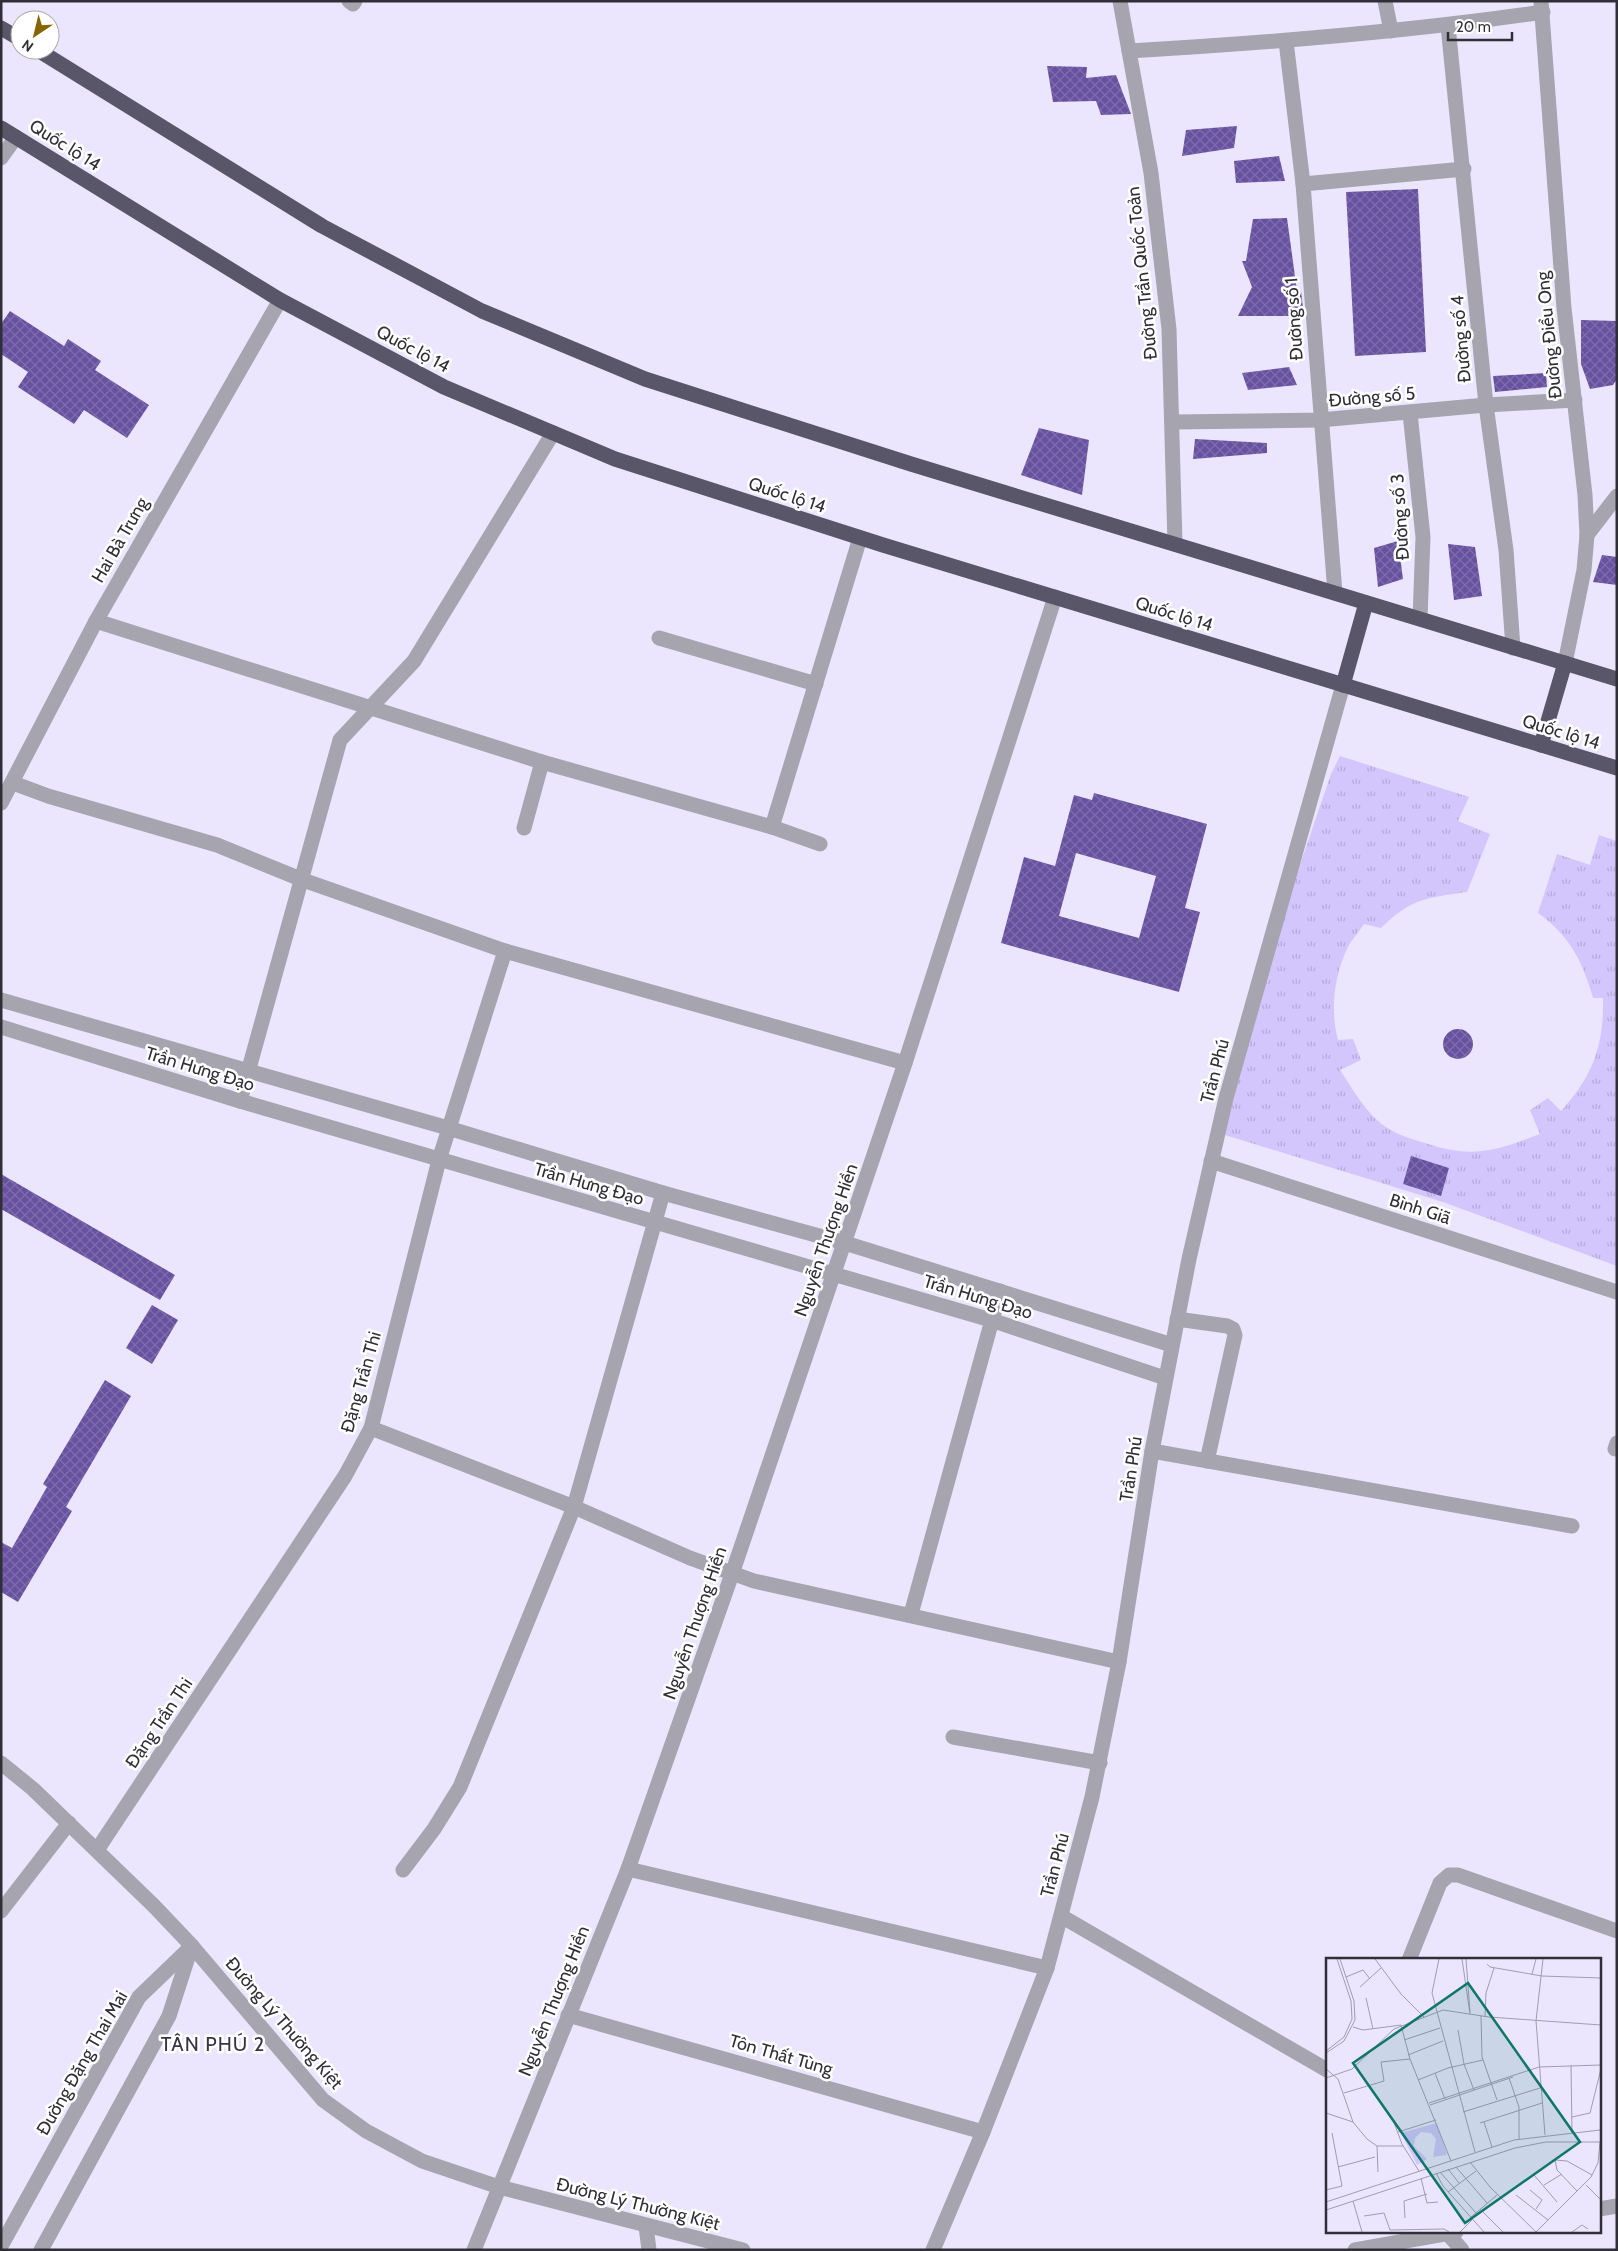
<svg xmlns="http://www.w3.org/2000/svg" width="1618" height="2251" font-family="Cabin,sans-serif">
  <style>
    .park { fill: url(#park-tufts) }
    .building { fill: url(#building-cross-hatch); fill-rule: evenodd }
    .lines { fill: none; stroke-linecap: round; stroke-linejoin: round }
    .minor { stroke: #a6a4ae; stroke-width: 15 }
    .highway { stroke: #5a5669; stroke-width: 15 }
    .labels { text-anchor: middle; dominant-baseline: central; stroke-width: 5; stroke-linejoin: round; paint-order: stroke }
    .street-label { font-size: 18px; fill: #302f37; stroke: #fff }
    .quarter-label { font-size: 20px; letter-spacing: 1px; fill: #383446; stroke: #fff }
    .inset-road { fill: none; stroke: #a09dae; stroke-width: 1 }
    .view { fill: #0f766e; fill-opacity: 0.15; stroke: #0f766e; stroke-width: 2.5 }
    .inset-edge { fill: none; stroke: #302f37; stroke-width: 2.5 }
  </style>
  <defs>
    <pattern id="park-tufts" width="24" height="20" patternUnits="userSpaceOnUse" patternTransform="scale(1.25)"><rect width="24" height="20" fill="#d2c6fc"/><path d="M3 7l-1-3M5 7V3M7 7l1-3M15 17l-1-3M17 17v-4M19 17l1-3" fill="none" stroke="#b5aad9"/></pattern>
    <pattern id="building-cross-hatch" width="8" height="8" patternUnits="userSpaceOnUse" patternTransform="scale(1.25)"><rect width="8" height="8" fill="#6851a1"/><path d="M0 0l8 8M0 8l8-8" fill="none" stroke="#7e6daa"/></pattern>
  </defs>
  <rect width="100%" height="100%" fill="#ebe6fd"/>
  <path class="park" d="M 1340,756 L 1469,797 L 1458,821 L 1490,834 L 1467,892 C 1426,898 1412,898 1381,928 L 1364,924 C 1359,932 1352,939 1348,947 C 1334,975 1330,1010 1338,1040 L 1353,1039 L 1361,1060 L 1340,1070 C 1353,1089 1366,1114 1386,1127 C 1397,1135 1412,1139 1425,1143 C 1473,1159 1495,1151 1540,1134 L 1530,1110 L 1548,1098 L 1561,1111 C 1593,1076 1604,1045 1603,998 L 1593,998 C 1583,962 1569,935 1538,913 L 1557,854 L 1590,865 L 1599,835 L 1617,841 L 1617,1266 L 1443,1202 L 1225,1135 L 1227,1108 L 1251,993 L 1303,856 L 1331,774 Z"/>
  <g class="building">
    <polygon points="1047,66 1087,67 1086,78 1116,75 1131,114 1101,115 1096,101 1053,102"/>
    <polygon points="1237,126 1234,148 1182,156 1186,130"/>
    <polygon points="1279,156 1285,181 1236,183 1234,161"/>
    <polygon points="1418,189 1426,352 1355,356 1346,192"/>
    <polygon points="1287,218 1297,291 1301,291 1304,316 1238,316 1252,287 1242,261 1246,261 1253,219"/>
    <polygon points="10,311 64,346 68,339 101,361 95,370 149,405 127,438 84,410 74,424 18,387 28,372 1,354 1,324"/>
    <polygon points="1581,320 1617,321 1617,379 1613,385 1590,389 1581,364"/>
    <polygon points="1289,367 1297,385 1248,390 1242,373"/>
    <polygon points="1546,373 1547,387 1495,392 1493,376"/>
    <polygon points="1039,428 1089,440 1082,495 1021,475"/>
    <polygon points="1195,439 1267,443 1267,453 1193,459"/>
    <polygon points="1398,541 1403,579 1378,587 1374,548"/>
    <polygon points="1448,544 1475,547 1482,596 1454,600"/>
    <polygon points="1602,555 1617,557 1617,585 1593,582"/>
    <path d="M 1094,793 L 1207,824 L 1185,908 L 1200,912 L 1179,992 L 1001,943 L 1024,857 L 1055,866 L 1074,795 L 1092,800 ZM 1076,853 L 1156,876 L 1139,938 L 1059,916 Z"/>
    <circle cx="1458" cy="1044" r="15"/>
    <polygon points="1411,1156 1449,1168 1441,1196 1403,1184"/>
    <polygon points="1,1174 175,1275 160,1300 1,1209"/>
    <polygon points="152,1305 178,1320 152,1364 126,1348"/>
    <polygon points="105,1380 131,1396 66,1507 72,1511 18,1602 1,1592 1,1542 12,1548 47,1487 43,1484"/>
  </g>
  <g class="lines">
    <g class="minor">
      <polyline points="349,1 353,4 355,1"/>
      <polyline points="1120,1 1151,173 1169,329 1175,544"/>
      <polyline points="1385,1 1391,31"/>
      <polyline points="1541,1 1564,308 1585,495 1587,535 1584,570 1565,663"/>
      <polyline points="1448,26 1486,405 1506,550 1513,648"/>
      <polyline points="1286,41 1303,184 1335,593"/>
      <path d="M 1129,51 C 1268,43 1406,32 1543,12"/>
      <polyline points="1,158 16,137"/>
      <polyline points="1303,184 1464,169"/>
      <polyline points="1410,413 1423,537 1420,619"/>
      <polyline points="1173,422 1320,420 1486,405 1575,400"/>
      <polyline points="1587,535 1617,496"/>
      <polyline points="96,621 542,762 772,827 820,844"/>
      <polyline points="659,638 816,684"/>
      <polyline points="13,783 48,796 217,845 303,880 505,951 905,1063"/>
      <polyline points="1,803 96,621 280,300"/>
      <polyline points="772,827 860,538"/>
      <polyline points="524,828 542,762"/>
      <polyline points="1,1000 448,1128 663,1193 845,1243 1172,1345"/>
      <polyline points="1,1027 240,1101 991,1320 1165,1378"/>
      <polyline points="240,1101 340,740 414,661 553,433"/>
      <polyline points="1211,1161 1617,1292"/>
      <polyline points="1177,1319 1227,1326 1233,1329 1235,1335 1207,1461"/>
      <polyline points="371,1428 574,1507 690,1558 754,1581 1119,1662"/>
      <polyline points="1615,1449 1617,1443"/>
      <polyline points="1152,1451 1572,1526"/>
      <polyline points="911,1614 1000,1291"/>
      <polyline points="953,1737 1100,1763"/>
      <polyline points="1,1763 33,1789 154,1906 192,1946 323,2100 366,2131 422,2161 499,2187 743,2250"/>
      <polyline points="97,1850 345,1476 371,1428 439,1160 505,951"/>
      <polyline points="628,1869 1047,1968"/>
      <polyline points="403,1870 434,1829 460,1787 574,1507 663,1193"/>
      <polyline points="1,1911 69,1823"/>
      <polyline points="1061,1916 1327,2070"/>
      <polyline points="1409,1960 1440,1883 1449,1875 1458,1875 1617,1931"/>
      <polyline points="568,2015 983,2132"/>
      <polyline points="1599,2209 1617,2206"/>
      <polyline points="646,2226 649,2250"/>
      <polyline points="1448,2234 1462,2250"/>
      <polyline points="1,2246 139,1997 192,1946"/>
      <polyline points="41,2250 169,2016 191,1948"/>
      <polyline points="474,2250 628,1869 732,1574 905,1063 1055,597"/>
      <polyline points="933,2250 983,2132 1047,1968 1092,1797 1119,1662 1152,1451 1189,1259 1226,1098 1343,685"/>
      <polyline points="1355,2250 1456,2232"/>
    </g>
    <g class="highway">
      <polyline points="1,28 20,39"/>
      <polyline points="38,50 322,226 482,311 645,379 911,464 1617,679"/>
      <polyline points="1,128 280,300 444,387 615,459 883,545 1617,768"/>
      <polyline points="1343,685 1366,603"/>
      <polyline points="1541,745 1565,663"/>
    </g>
  </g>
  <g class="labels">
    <g class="street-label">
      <text transform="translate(65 145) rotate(32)">Quốc lộ 14</text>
      <text transform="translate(1142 273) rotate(-96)">Đường Trần Quốc Toản</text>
      <text transform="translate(1294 319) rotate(-94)">Đường số 1</text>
      <text transform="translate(1549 335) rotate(-96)">Đường Điểu Ong</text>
      <text transform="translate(1461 339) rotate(-95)">Đường số 4</text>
      <text transform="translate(413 349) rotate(28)">Quốc lộ 14</text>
      <text transform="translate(1372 397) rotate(-5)">Đường số 5</text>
      <text transform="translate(787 495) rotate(18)">Quốc lộ 14</text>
      <text transform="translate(1400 517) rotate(-94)">Đường số 3</text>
      <text transform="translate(120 540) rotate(-60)">Hai Bà Trưng</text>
      <text transform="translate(1174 614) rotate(17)">Quốc lộ 14</text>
      <text transform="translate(1561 732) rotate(17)">Quốc lộ 14</text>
      <text transform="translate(200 1069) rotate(17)">Trần Hưng Đạo</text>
      <text transform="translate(1215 1071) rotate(-75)">Trần Phú</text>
      <text transform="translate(589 1184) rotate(16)">Trần Hưng Đạo</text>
      <text transform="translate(1420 1209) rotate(18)">Bình Giã</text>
      <text transform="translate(826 1240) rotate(-71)">Nguyễn Thượng Hiền</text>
      <text transform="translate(978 1297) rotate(17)">Trần Hưng Đạo</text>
      <text transform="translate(361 1382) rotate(-74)">Đặng Trần Thi</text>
      <text transform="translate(1131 1469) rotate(-81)">Trần Phú</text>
      <text transform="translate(695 1623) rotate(-71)">Nguyễn Thượng Hiền</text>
      <text transform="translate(159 1723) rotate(-56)">Đặng Trần Thi</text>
      <text transform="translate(1055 1865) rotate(-75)">Trần Phú</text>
      <text transform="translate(554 2001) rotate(-68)">Nguyễn Thượng Hiền</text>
      <text transform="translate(284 2023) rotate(49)">Đường Lý Thường Kiệt</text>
      <text transform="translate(781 2055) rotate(16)">Tôn Thất Tùng</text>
      <text transform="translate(82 2063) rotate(-60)">Đường Đặng Thai Mai</text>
      <text transform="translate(638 2204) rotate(14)">Đường Lý Thường Kiệt</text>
    </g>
    <g class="quarter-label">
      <text x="213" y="2044">TÂN PHÚ 2</text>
    </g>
  </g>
  <g transform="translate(1326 1958)">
    <rect width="275" height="275" fill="#ebe6fd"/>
    <path d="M 111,165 L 121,197 L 107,199 L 110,181 L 105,175 L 95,174 L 89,180 L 88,188 L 101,201 L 91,207 L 75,175 Z" fill="#d2c6fc"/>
    <path class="inset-road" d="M 49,1 L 75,36 L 98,59M 113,1 L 106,35 L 149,194M 136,1 L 144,56M 140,1 L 144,54M 217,1 L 210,63 L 219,177M 161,6 L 164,9 L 216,18 L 275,20M 206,16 L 210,1M 20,19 L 37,12 L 44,21M 34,29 L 55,10M 40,40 L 47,71M 155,58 L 156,99 L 171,142M 159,59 L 160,35 L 168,10M 27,69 L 37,72 L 75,67 L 84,101 L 125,203M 132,72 L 138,106 L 148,132M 78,82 L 114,70M 0,93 L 18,79 L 26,61 L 25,43 L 11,1M 0,95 L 18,83 L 29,62 L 28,43 L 14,1M 82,97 L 117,83M 245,107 L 246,175M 0,111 L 12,121 L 27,164 L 41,181 L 51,188 L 77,188M 109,115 L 119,141M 0,120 L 26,111 L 68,71 L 117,52 L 163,59 L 275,67M 183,120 L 193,149 L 193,181M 92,122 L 122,110 L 157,102M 18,135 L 58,123 L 55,104 L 84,101M 103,145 L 213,109 L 275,107M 104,147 L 187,119M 137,154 L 214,130M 0,155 L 27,164M 246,159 L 264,155 L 275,111M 67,162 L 76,186 L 93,213M 158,164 L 166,189M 154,165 L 216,145M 72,174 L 110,162M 51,188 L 52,214M 144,204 L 164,229 L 210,274M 12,209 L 49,199M 130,209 L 161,245M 122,211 L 133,225M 114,214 L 150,255M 110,215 L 117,228 L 158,274M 208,217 L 231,244M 95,220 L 101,245 L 112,244M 218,227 L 236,216M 260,227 L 275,242M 0,232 L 16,228 L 6,175M 204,232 L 216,242 L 210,251M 251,233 L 231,212 L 229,202 L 241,203 L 266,217M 122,234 L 150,213M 190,237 L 222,262M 27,243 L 36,274M 0,244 L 188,182 L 274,172M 154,251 L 177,274M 0,252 L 189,190 L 220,184 L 274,184M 38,258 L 58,255 L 64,272 L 118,271 L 123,274M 79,260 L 78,243 L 101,236M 144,260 L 171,237M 134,274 L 146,262M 210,274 L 265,219 L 272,205 L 274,184M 246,274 L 256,267 L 262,271"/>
    <path class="view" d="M 142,25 L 254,184 L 139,265 L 27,105 Z"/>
    <rect width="275" height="275" class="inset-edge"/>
  </g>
  <rect width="1618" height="2251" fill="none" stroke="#302f37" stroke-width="5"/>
  <g transform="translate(35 35) rotate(215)"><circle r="24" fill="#ffffff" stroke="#acacaf"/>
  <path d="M0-4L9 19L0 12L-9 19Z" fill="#886400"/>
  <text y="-8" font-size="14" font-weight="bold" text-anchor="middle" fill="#302f37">N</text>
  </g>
  <path d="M1448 32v8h64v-8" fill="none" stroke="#302f37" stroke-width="2.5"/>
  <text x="1456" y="32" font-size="15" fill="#302f37" stroke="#ffffff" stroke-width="4" paint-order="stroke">20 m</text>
</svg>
